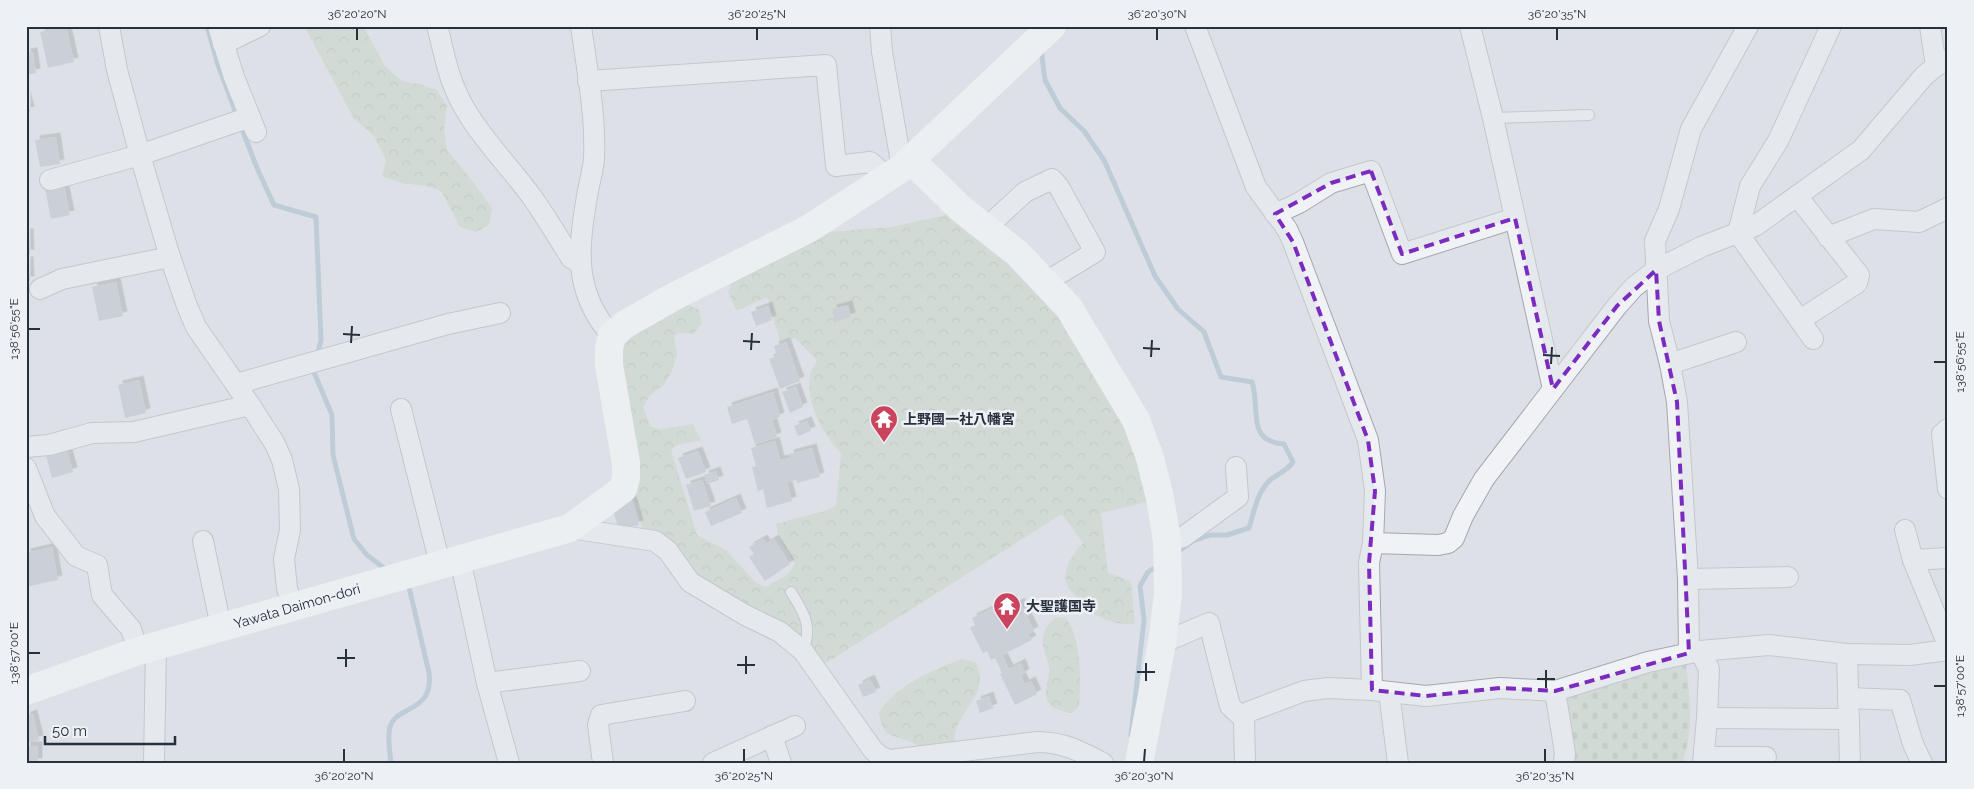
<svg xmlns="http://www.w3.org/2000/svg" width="1974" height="789" font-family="Raleway,'Noto Sans JP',sans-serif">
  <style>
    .forest { fill: url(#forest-crowns) }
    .cemetery { fill: url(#cemetery-stones) }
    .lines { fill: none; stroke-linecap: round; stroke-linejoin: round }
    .stream { stroke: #99b1c6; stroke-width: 5 }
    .building { fill: #b5bbc3; filter: url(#shadow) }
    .lane-casing { stroke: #a3a8b1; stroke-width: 12 }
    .street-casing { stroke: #a3a8b1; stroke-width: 22 }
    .lane { stroke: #f0f2f5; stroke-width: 10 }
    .street { stroke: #f0f2f5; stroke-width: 20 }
    .secondary { stroke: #fff; stroke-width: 28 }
    .marked { fill: none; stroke: #7b2cbf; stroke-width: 4; stroke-dasharray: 10 6; stroke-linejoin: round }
    .ticks { fill: none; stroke: #27303d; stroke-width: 2 }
    .labels { text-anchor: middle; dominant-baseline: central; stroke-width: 5; stroke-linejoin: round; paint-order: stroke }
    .poi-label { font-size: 14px; font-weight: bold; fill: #27303d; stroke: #edf0f4; text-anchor: start }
    .street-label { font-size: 14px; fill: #27303d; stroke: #edf0f4 }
    .neatline { fill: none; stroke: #27303d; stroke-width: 2 }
    .ticks-label { font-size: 12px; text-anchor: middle; fill: #27303d }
  </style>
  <defs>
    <pattern id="forest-crowns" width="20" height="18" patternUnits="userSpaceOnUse" patternTransform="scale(1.25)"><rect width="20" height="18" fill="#c4d0bf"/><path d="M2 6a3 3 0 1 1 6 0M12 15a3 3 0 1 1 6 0" fill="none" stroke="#a8b3a5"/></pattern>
    <pattern id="cemetery-stones" width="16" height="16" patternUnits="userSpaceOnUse" patternTransform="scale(1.25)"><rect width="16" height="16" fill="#c4d0bf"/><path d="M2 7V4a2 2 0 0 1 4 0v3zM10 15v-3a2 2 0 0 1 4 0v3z" fill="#a8b3a5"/></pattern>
    <filter id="shadow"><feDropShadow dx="4.5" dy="-4.5" stdDeviation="0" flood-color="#0004"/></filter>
  </defs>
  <rect width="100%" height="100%" fill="#dde1e7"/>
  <g class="forest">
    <polygon points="304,26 363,26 385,66 402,81 420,84 437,90 447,106 444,128 447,150 474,183 492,208 489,225 476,232 460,227 441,191 426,186 401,183 382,176 386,160 374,136 354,119"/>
    <path d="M 956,213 L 1041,286 L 1128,423 L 1151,501 L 1101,513 L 1108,573 L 1131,581 L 1135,624 C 1110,625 1093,617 1077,598 C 1074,594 1069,590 1067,585 C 1061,570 1073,554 1083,543 L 1062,514 L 823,665 L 800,635 L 701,580 L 642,529 L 633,493 L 619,351 L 625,340 L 678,303 L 689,305 L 699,310 L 702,323 L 694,334 L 678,333 L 674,336 L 677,354 L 672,371 L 664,385 L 650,395 L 643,407 L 651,427 L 660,429 L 693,424 L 701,440 L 677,445 L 671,450 L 697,535 L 727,551 L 755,582 L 766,587 L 788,574 L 795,564 L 779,538 L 776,524 L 828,510 L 836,505 L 841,454 C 823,433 805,404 810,374 C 811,370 815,364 817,360 L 795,338 L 780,341 L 767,297 L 736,311 L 728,292 L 734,276 L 829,232 L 891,227 Z"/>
    <path d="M 1065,617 C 1082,637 1081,682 1079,707 L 1072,713 C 1062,712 1047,708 1046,695 C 1045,686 1050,677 1049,668 C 1044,644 1035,640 1054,618 Z"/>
    <path d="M 962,659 L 975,662 C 995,694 949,715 955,745 L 922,749 C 901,731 882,745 879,712 C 899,684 930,671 962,659 Z"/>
  </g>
  <path class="cemetery" d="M 1686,660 C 1689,694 1695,730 1682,763 L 1568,763 L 1563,694 Z"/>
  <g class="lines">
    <g class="stream">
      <polyline points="207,26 218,65 237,116"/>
      <polyline points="26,27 28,26"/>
      <path d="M 1041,49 L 1045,80 L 1060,108 L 1084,131 L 1104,160 L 1155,276 L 1178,309 L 1204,332 L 1221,377 L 1252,382 C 1261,409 1245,441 1284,444 L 1293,462 C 1287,471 1277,474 1269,481 C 1257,493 1254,512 1249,528 L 1227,535 L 1210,535 L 1193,541 L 1176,553"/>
      <polyline points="240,124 257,168 274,205 316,217 321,340 317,356"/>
      <polyline points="314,366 313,370 332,415 333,455 354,539 367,555 388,571"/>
      <polyline points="1131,735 1144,620 1140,586 1148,572 1159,565"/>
      <path d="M 391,763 C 390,752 387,737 390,727 C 396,705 434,713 429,673 L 409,587 L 405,584"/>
    </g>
  </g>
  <g class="building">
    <polygon points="66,26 74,62 48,68 40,32"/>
    <polygon points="33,52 36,73 26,75 26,53"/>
    <polygon points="26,95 30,111 26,112"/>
    <polygon points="56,137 60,164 40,167 35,140"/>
    <polygon points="64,185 70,215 51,219 45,189"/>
    <polygon points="26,233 29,233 30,254 26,254"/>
    <polygon points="26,261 29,261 30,281 26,281"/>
    <polygon points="116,282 123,316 99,321 92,287"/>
    <polygon points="848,305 851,317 835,322 832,309"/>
    <polygon points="768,306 772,320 756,326 751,312"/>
    <polygon points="786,342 800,381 780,389 769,359 777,356 774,346"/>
    <polygon points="139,380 146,413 125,418 118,385"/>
    <polygon points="796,387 803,407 790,413 782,392"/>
    <polygon points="773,392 780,417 772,420 777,437 755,444 747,419 732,424 727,407"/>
    <polygon points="807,421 811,431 798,436 794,426"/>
    <polygon points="775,441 780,460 790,458 789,454 812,448 820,477 797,483 796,480 787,482 792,501 767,508 763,489 758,491 752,467 756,466 751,448"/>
    <polygon points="67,450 73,472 52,478 46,456"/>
    <polygon points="698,451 706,472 686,479 678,458"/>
    <polygon points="716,471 719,480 707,484 704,475"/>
    <polygon points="702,480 711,506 694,511 686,485"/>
    <polygon points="736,498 742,513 711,526 705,512"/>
    <polygon points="632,500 639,525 619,530 612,507"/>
    <polygon points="763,539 766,544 774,539 790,564 765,581 749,557 754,554 749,547"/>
    <polygon points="52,547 58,580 26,587 26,553"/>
    <polygon points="1012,599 1015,605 1020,602 1034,631 1028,634 1032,640 1002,655 1009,669 1021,663 1025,673 1021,676 1025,684 1031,681 1037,694 1015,705 1000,674 1002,673 995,658 991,660 987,651 983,653 970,628 975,625 972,618"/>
    <polygon points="870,679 876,692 863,697 858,685"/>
    <polygon points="989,696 993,708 980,713 976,701"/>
    <polygon points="33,714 39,740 26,743 26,716"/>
    <rect x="26" y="746" width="12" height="17"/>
  </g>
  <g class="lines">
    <g class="lane-casing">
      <g id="lane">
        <polyline points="1493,118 1589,115"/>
        <path d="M 791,592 C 804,613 813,626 803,651"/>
      </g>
    </g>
    <g class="street-casing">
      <g id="street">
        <polyline points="109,26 117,70 140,155 170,257 187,306 196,327 250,405 275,444 282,460 289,489 290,530 284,559 287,588 293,608"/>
        <polyline points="218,26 234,77 256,132"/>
        <path d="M 437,26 C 443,47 446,69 455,89 C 470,127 508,164 532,197 C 546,217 558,237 571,258 L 580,263"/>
        <path d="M 581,26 C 587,70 596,115 594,159 C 593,171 589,184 587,196 C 578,250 573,292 612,336"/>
        <polyline points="880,26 882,52 902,168"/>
        <polyline points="1195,26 1256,187 1287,229 1293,242 1368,440 1375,491 1373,543 1369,563 1372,690"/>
        <polyline points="1470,26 1493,118 1553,389"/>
        <polyline points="1930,26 1936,66"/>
        <polyline points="223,44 260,26"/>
        <polyline points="588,81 826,65 836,166 870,162 888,177"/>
        <polyline points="50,180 140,155 250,117"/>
        <polyline points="1797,196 1859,275 1857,283 1800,320"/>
        <polyline points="1275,214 1299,203 1331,183 1371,171 1402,254 1515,218"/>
        <polyline points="986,228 1025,192 1052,179 1059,187 1095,252 1046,282"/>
        <polyline points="1828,237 1874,219 1919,222 1948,208"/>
        <polyline points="40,289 62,279 170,257"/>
        <polyline points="1813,339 1738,233 1750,186 1778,141 1831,26"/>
        <polyline points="1670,364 1736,342"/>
        <polyline points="236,384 448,324 500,313"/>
        <polyline points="401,409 440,564"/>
        <polyline points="1948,429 1942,434 1948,489"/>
        <polyline points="26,447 49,445 92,433 134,432 250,405"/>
        <polyline points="26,468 45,516 76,556 97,565 102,595 131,629 138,651"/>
        <path d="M 570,528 L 655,541 L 668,551 L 690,582 L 745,615 L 780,632 L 803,651 L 873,750 L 881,757 L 890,760 L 1037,742 C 1063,742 1080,751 1103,763"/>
        <polyline points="1905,530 1913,560 1948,645"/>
        <polyline points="203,541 221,627"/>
        <polyline points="1167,541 1183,537 1238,497 1236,467"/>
        <polyline points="1373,543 1438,545 1448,543 1454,538 1463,516 1484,479 1617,306 1634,287 1656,270 1701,247 1755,226 1861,150 1924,76 1936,66 1948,60"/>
        <polyline points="460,559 487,683 509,763"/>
        <polyline points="1913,560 1948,558"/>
        <polyline points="1688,579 1788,577"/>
        <polyline points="1162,643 1209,623 1230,706 1244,719"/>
        <polyline points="1700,651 1709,669 1707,718 1703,763"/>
        <polyline points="1689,653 1688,579 1677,402 1670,364 1659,321 1655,241 1669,209 1691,129 1748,26"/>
        <polyline points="1847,654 1850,763"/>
        <polyline points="487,683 580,671"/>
        <polyline points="1555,691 1565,753 1564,763"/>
        <polyline points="1389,692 1398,763"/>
        <polyline points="1848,698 1900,700 1913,744 1922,763"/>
        <polyline points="1707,718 1849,719"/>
        <polyline points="772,736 781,763"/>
        <polyline points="1705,757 1766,757"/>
        <polyline points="154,763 156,646"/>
        <polyline points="603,763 598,725 601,715 685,701"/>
        <polyline points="713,763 795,726"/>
        <polyline points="1245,763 1244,719 1248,712 1304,691 1328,688 1372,690 1426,696 1500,688 1555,691 1648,662 1700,651 1769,645 1847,654 1910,655 1948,650"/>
      </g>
    </g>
    <use href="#lane" class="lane"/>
    <use href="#street" class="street"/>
    <g class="secondary">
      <polyline points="911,160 961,209 1017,253 1069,308 1136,420 1150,458 1160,498 1167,541 1168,595 1162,643 1139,763"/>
      <polyline points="26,691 138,651 570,528 623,489 626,478 626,463 609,365 609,348 612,336 624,325 675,296 810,228 902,168 1052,26"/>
    </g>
  </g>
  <path d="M0 0H1974V789H0ZM 1371,171 L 1402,254 L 1515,218 L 1553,389 L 1617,306 L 1656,270 L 1659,321 L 1677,402 L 1689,653 L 1555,691 L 1500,688 L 1426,696 L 1372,690 L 1369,563 L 1375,491 L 1368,440 L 1293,242 L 1275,214 L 1331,183 Z" fill="#dde1e7" fill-opacity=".55" fill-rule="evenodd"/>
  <path class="marked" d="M 1371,171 L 1402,254 L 1515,218 L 1553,389 L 1617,306 L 1656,270 L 1659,321 L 1677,402 L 1689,653 L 1555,691 L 1500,688 L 1426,696 L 1372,690 L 1369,563 L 1375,491 L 1368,440 L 1293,242 L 1275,214 L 1331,183 Z"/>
  <path class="ticks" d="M 357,40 L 357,28M 757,40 L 757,28M 1157,40 L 1157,28M 1557,40 L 1557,28M 28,329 L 40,329M 343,334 L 360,335M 743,341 L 760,342M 351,343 L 352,326M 1143,348 L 1160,349M 751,350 L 752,333M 1543,355 L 1560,356M 1151,357 L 1152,340M 1934,362 L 1946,362M 1551,364 L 1552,347M 28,653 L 40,653M 337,658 L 355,658M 737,665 L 755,665M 346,667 L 346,649M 1137,672 L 1155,672M 746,674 L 746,656M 1537,679 L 1555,679M 1146,681 L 1146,663M 1934,686 L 1946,686M 1546,688 L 1546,670M 344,762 L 344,749M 744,762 L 744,749M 1144,762 L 1145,749M 1545,762 L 1545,749"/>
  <defs>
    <g id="temple-pin" transform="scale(1.4375)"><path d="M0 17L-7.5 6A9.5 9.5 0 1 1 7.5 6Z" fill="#ca445e" stroke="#edf0f4"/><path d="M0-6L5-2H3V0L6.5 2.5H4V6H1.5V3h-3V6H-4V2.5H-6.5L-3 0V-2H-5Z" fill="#fff"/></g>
  </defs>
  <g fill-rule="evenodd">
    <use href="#temple-pin" x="884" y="419"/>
    <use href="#temple-pin" x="1007" y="606"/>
  </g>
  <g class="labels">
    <g class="poi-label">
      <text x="903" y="419">上野國一社八幡宮</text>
      <text x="1026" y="606">大聖護国寺</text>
    </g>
    <g class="street-label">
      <text transform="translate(297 606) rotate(-16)">Yawata Daimon-dori</text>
    </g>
  </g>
  <rect width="1974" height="789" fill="none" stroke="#edf0f4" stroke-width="55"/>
  <path d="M45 736v8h130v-8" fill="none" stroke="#27303d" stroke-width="2.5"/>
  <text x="52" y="736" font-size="15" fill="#27303d" stroke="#edf0f4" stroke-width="4" paint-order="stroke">50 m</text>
  <rect x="28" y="28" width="1918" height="734" class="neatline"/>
  <g class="ticks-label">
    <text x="357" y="18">36°20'20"N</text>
    <text x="757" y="18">36°20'25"N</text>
    <text x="1157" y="18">36°20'30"N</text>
    <text x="1557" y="18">36°20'35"N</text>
    <text transform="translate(14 329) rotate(-90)" y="4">138°56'55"E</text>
    <text transform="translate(1960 362) rotate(-90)" y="4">138°56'55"E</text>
    <text transform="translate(14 653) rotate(-90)" y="4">138°57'00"E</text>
    <text transform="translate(1960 686) rotate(-90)" y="4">138°57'00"E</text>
    <text x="344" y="780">36°20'20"N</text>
    <text x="744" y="780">36°20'25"N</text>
    <text x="1144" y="780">36°20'30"N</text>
    <text x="1545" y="780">36°20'35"N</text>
  </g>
</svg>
